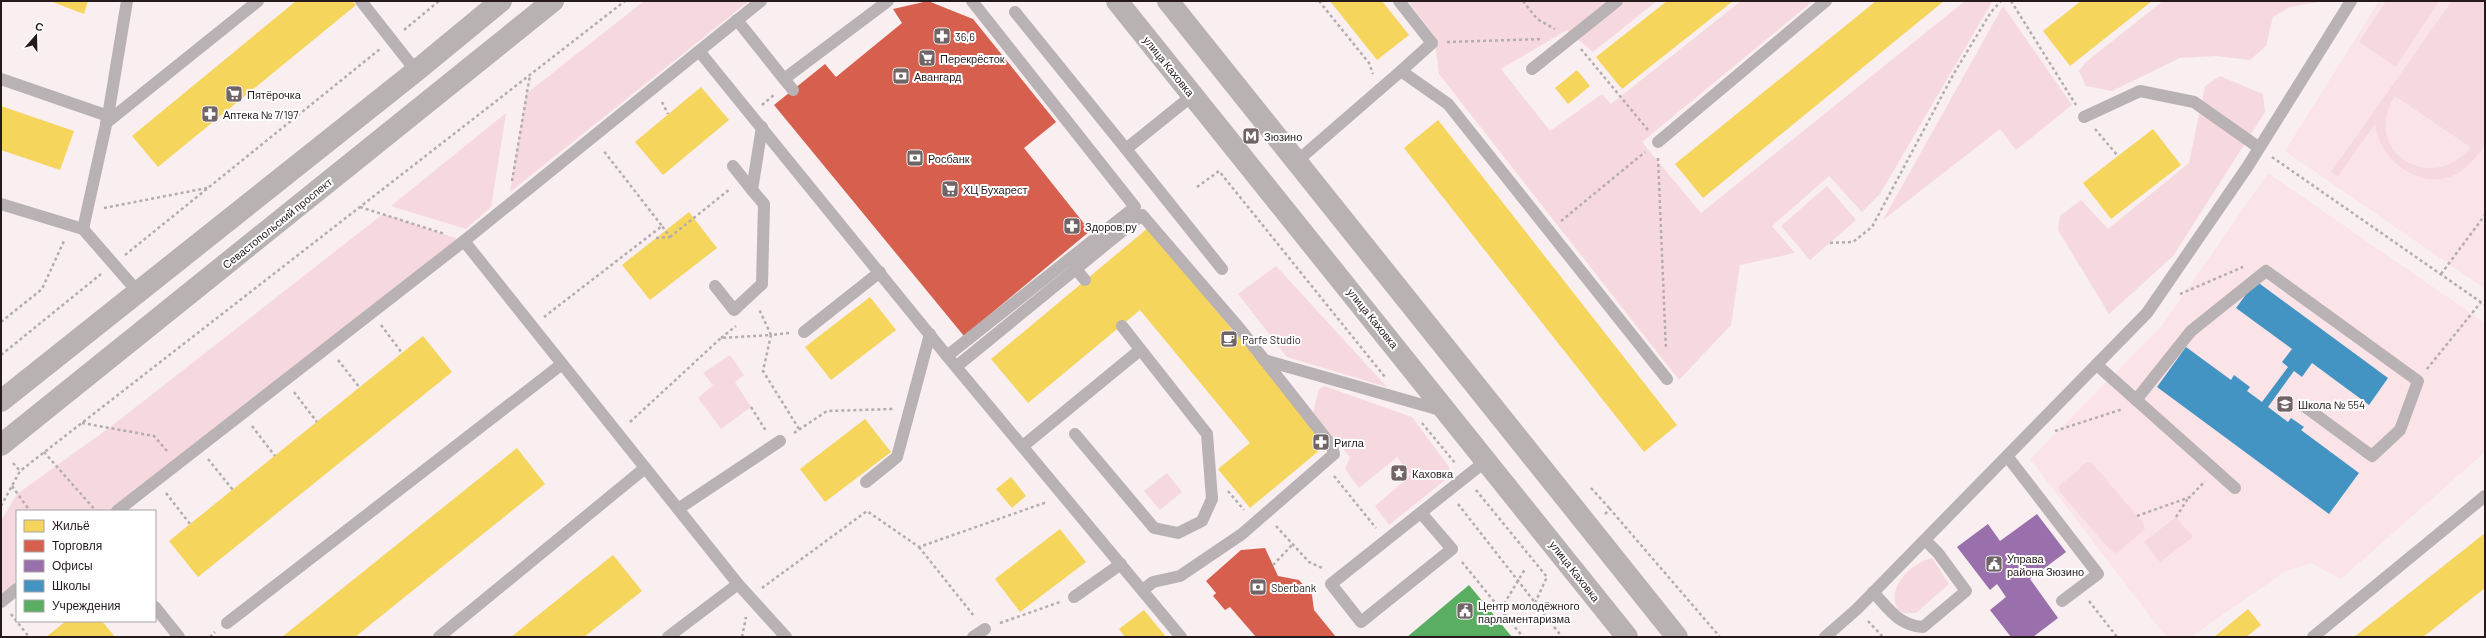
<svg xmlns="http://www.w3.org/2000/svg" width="2486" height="638" font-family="Barlow,sans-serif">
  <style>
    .built { fill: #fbe4e8 }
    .green { fill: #f6d9de; fill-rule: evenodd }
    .homes { fill: #f6d55c }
    .shops { fill: #d6604d }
    .offices { fill: #9970ab }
    .schools { fill: #4393c3 }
    .public { fill: #5aae61 }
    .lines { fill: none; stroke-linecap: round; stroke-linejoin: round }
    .path { stroke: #b3adaf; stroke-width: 2.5; stroke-dasharray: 3 3; stroke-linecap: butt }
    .lane { stroke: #b8b2b4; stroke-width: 12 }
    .secondary { stroke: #b8b2b3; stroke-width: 22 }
    .labels { text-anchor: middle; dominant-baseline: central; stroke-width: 4; stroke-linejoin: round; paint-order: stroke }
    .poi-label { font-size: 11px; fill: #261a1c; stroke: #fff; text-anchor: start }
    .street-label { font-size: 11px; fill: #261a1c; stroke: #fff }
  </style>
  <rect width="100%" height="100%" fill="#f9eef0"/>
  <g class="built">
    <polygon points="2379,1 2485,1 2485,289 2285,151"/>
    <polygon points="2268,173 2485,323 2485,452 2341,579 2311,563 2284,572 2191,637 2166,637 2030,459 2161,327"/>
  </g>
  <g class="green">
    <polygon points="644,1 749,1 510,192 526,94"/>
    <polygon points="1408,1 1657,1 1593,52 1567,30 1501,69 1550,131 1602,94 1611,104 1741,1 1813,1 1642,142 1701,213 1965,1 1992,2 1880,194 1862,212 1829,176 1772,226 1795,253 1740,265 1731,325 1679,380 1439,74 1434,35"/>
    <polygon points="2163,1 2325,1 2290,7 2273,17 2266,46 2250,60 2216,56 2180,58 2112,91 2086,86 2079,71 2086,62"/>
    <polygon points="2386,1 2439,1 2396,67 2359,42"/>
    <path d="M 2452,1 L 2485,1 C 2485,35 2485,70 2485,104 C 2485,116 2486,132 2485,143 C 2484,148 2478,154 2475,158 C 2442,201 2382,173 2375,124 L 2338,176 L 2331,172 ZM 2395,96 L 2470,147 L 2470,148 C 2431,196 2360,150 2395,96 Z"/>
    <polygon points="2003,6 2072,105 2016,150 2000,129 1883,220"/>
    <polygon points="2220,76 2263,94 2265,112 2173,256 2109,314 2058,230 2060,216 2081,200 2108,229 2189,163 2205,86"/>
    <polygon points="506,113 491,207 466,229 391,206"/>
    <polygon points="1827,186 1856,220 1810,260 1781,226"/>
    <polygon points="383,214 464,241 117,511 17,511 17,589 1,602 1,521 17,494 109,428"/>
    <polygon points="1276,266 1387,387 1287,357 1238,294"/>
    <polygon points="730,355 744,375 735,382 751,407 721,429 698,398 713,385 703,373"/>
    <polygon points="1324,386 1412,417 1449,467 1450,476 1389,525 1375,506 1411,475 1397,457 1359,488 1345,469 1350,457 1313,413 1319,389"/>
    <polygon points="2087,462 2093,464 2143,523 2145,529 2143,531 2117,553 2111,551 2060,492 2059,486"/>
    <polygon points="1167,473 1182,492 1160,510 1144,491"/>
    <polygon points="2176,517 2193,537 2160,562 2144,542"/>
    <path d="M 1932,558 L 1949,584 L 1916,613 L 1903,613 L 1898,610 C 1885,588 1911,563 1932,558 Z"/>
  </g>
  <g class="homes">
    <polygon points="50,1 88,1 84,14"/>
    <polygon points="296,1 352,1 356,5 158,167 132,136"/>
    <polygon points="1330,1 1382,1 1409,35 1377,60"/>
    <polygon points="1667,1 1733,1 1622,89 1596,57"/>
    <polygon points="1876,1 1944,1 1703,198 1675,164"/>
    <polygon points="2081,1 2152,1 2070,66 2043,31"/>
    <polygon points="1577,70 1590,86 1568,104 1555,88"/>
    <polygon points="701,87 729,120 663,175 635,142"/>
    <polygon points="1,106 74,131 60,170 1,150"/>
    <polygon points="1438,120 1677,425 1644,452 1404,148"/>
    <polygon points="2153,129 2181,165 2111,219 2083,183"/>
    <polygon points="689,212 717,248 650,300 622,265"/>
    <polygon points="1148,228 1327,444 1250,508 1218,469 1250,443 1140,310 1028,403 991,359"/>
    <polygon points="870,297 896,330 831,380 805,347"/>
    <polygon points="423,336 452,372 198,577 169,541"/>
    <polygon points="865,419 891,452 825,502 800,469"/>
    <polygon points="517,448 545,484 355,637 282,637"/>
    <polygon points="1011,477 1026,496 1012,508 996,489"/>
    <polygon points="1060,529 1086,562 1020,612 995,579"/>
    <polygon points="2485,533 2485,588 2423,637 2354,637"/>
    <polygon points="613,555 642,591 584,637 511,637"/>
    <polygon points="2248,609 2261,625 2246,637 2214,637"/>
    <polygon points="1144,610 1166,637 1125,637 1119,629"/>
    <polygon points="66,621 102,621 115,637 46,637"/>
  </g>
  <g class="shops">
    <polygon points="928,1 973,19 1056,122 1024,148 1090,231 964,336 774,105 825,64 836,77 902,23 893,9"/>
    <polygon points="1265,548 1278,576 1299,580 1312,595 1314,610 1336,637 1256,637 1230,607 1225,610 1213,596 1216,593 1206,581 1241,550"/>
  </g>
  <polygon class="offices" points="2037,514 2066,552 2030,579 2058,618 2033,637 2011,637 1990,610 2006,597 1997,584 1990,590 1957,547 1988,524 2000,541"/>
  <polygon class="schools" points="2256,281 2388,378 2369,405 2312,363 2302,377 2294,371 2268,407 2288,422 2291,418 2304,427 2301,430 2359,473 2329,514 2157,387 2186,347 2231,380 2234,375 2250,387 2247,391 2262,402 2288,367 2282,362 2292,349 2236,308"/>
  <polygon class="public" points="1469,585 1512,637 1407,637"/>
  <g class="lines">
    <g class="path">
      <polyline points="1319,1 1369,63 1373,74"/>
      <polyline points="1523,1 1537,19 1555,29"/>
      <polyline points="2011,1 2076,105"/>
      <polyline points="404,30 439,1"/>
      <polyline points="1447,42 1543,39"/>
      <polyline points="1581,49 1648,130"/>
      <polyline points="662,102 668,114"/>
      <polyline points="762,105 775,94"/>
      <polyline points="2095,129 2118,156"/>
      <polyline points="2272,157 2485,305"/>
      <polyline points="1658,158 1666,350"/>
      <polyline points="512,181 530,75"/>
      <polyline points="1197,187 1219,171 1385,377"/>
      <polyline points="360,207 445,234"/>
      <polyline points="104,208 207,188"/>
      <polyline points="1561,221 1645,152"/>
      <polyline points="670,237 730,189"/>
      <polyline points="656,238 670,237 662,226"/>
      <polyline points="1830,243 1853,242 1872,227 1953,75 1991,12 2001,1"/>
      <polyline points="125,255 380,49"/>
      <polyline points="2441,274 2485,215"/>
      <polyline points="2180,294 2243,267"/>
      <polyline points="544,317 662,226 603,150"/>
      <polyline points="1,322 42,289 64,241"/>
      <polyline points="381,325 402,353"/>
      <polyline points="789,333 771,335 763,371 799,429"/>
      <polyline points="721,338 736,326"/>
      <polyline points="1,355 101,274"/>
      <polyline points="338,360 360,388"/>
      <polyline points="2427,369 2481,302"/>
      <polyline points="294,392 317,422"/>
      <polyline points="751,407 766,431"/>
      <polyline points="630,422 721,338 771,335 759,309"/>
      <polyline points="82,423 154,436 167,451"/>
      <polyline points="1422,423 1456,464"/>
      <polyline points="252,426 275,456"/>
      <polyline points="2055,431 2123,409"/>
      <polyline points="794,433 827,411 893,409"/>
      <polyline points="44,452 96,511"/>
      <polyline points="208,459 233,490"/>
      <polyline points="13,463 20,471"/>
      <polyline points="1334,476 1376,528"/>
      <polyline points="12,486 30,511"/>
      <polyline points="1591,488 1610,509"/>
      <polyline points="1476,490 1547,577 1535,603"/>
      <polyline points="1228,491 1244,510"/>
      <polyline points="166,493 190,524"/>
      <polyline points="1458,504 1562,637"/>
      <polyline points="1,506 20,471 625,1"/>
      <polyline points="1605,514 1610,509 1720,637"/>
      <polyline points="2137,516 2190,497 2205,481"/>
      <polyline points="2176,517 2189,497"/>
      <polyline points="1276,526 1309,562 1324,569"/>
      <polyline points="919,547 974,616"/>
      <polyline points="1462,562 1523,637"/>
      <polyline points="1273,565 1292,545"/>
      <polyline points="762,588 867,511 919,547 1047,502"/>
      <polyline points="2089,601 2117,637"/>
      <polyline points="1501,609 1525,569"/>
      <polyline points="11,614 29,637"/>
      <polyline points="1868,621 1883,637"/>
      <polyline points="1000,623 1060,602"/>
      <polyline points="210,637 215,632"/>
      <polyline points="742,637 746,617"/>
    </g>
    <g class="lane">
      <polyline points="361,1 416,71"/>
      <polyline points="1399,1 1432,43 1401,71 1448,104 1667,379"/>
      <polyline points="1015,12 1126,149 1193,95"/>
      <polyline points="737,20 784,79 888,1"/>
      <polyline points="699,51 947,356 1181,637"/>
      <polyline points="1532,69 1617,1"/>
      <polyline points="1,79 108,116"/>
      <polyline points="784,79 793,90"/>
      <polyline points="2084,117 2140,91 2194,102 2258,147"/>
      <polyline points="106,123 258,1"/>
      <polyline points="1658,142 1826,1"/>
      <polyline points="1126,149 1222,269"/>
      <polyline points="1296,162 1401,71"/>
      <polyline points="733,166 752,190"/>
      <polyline points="1,204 83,229 137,291"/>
      <polyline points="83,229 108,116 127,1"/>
      <polyline points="464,241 738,584 786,637"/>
      <polyline points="1075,268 1085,280"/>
      <polyline points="715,286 734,310 762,284 764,204 752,190 762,127"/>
      <polyline points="804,332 880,272"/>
      <polyline points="947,356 1135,207 972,1"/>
      <polyline points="1264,360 1444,411"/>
      <polyline points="2097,365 2235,488"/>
      <polyline points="957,366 1142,215 1240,329 1332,446 1334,454 1242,534 1180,576 1153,582 1143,590"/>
      <polyline points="2136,400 2191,331 2266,271 2418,381 2400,430 2372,456 2304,406"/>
      <polyline points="1075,434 1154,528 1178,533 1202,521 1212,499 1207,434 1122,326"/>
      <polyline points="1023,446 1140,350"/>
      <polyline points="2007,456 2098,574 2062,601"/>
      <polyline points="866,482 897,457 930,334"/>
      <polyline points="678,509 780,441"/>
      <polyline points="117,511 464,241 761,1"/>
      <polyline points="1421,513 1452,549 1361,622 1331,584 1487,460"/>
      <path d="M 1873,592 C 1889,609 1898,625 1923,627 L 1966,591 L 1938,553 L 1925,540"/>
      <polyline points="1074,597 1121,564"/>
      <polyline points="1,602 17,589"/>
      <polyline points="155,607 179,637"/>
      <polyline points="227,623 562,364"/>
      <polyline points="439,637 645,468"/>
      <polyline points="668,637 738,584"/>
      <polyline points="973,637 985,629"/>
      <polyline points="1825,637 1857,609 2147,313 2248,166 2351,1"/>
      <polyline points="2313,637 2485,496"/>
    </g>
    <g class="secondary">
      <polyline points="1117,1 1627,637"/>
      <polyline points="1168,1 1677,637"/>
      <polyline points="1,401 416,71 501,1"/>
      <polyline points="1,445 553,1"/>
    </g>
  </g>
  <defs>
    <g id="pharmacy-square" transform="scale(0.9)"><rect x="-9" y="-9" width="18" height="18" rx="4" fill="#706466" stroke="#fff"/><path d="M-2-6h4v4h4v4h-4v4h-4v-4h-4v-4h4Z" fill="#fff"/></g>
    <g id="supermarket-square" transform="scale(0.9)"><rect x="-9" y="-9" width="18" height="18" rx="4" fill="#706466" stroke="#fff"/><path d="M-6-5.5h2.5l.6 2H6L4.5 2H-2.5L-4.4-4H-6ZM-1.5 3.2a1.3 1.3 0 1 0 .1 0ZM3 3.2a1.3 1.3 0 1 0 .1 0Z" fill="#fff"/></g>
    <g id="bank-square" transform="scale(0.9)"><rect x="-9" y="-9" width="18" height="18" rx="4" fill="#706466" stroke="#fff"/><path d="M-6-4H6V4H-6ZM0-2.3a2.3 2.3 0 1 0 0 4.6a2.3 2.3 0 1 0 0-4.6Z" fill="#fff"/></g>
    <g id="metro-square" transform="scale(0.9)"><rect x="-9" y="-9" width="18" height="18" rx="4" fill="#706466" stroke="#fff"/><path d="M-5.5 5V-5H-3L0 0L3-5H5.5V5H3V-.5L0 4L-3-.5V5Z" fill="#fff"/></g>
    <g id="cafe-square" transform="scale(0.9)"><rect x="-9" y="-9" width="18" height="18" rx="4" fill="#706466" stroke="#fff"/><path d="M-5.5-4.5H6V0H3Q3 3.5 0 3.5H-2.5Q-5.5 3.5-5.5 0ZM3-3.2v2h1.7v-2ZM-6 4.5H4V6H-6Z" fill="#fff"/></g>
    <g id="school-square" transform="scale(0.9)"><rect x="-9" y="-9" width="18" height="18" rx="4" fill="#706466" stroke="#fff"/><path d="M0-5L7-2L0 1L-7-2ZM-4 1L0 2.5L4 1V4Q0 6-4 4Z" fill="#fff"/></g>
    <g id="sight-square" transform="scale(0.9)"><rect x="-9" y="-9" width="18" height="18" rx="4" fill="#706466" stroke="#fff"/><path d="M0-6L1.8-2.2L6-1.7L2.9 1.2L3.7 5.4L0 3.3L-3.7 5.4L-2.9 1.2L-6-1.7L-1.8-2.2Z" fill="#fff"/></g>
    <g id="civic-square" transform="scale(0.9)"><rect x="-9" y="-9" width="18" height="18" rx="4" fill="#706466" stroke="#fff"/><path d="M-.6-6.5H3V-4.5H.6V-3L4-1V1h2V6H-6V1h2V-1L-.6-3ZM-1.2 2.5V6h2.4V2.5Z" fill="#fff"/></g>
  </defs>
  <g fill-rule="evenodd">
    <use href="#pharmacy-square" x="942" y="36"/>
    <use href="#supermarket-square" x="927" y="58"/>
    <use href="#bank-square" x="901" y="76"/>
    <use href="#supermarket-square" x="234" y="94"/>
    <use href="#pharmacy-square" x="210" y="114"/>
    <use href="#metro-square" x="1251" y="136"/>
    <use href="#bank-square" x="915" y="158"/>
    <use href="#supermarket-square" x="950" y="189"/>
    <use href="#pharmacy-square" x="1072" y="226"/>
    <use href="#cafe-square" x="1229" y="339"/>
    <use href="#school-square" x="2285" y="404"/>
    <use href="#pharmacy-square" x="1321" y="442"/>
    <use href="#sight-square" x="1399" y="473"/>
    <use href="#civic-square" x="1994" y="564"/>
    <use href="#bank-square" x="1258" y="587"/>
    <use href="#civic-square" x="1465" y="611"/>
  </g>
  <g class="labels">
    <g class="poi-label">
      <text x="955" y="36">36,6</text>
      <text x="940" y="58">Перекрёсток</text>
      <text x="914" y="76">Авангард</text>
      <text x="247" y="94">Пятёрочка</text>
      <text x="223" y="114">Аптека № 7/197</text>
      <text x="1264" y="136">Зюзино</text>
      <text x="928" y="158">Росбанк</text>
      <text x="963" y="189">ХЦ Бухарест</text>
      <text x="1085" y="226">Здоров.ру</text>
      <text x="1242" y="339">Parfe Studio</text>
      <text x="2298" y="404">Школа № 554</text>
      <text x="1334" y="442">Ригла</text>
      <text x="1412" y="473">Каховка</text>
      <text x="2007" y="558">Управа<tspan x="2007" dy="13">района Зюзино</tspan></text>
      <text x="1271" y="587">Sberbank</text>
      <text x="1478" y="605">Центр молодёжного<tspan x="1478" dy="13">парламентаризма</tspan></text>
    </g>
    <g class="street-label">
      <text transform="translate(1169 66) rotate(51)">улица Каховка</text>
      <text transform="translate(277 223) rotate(-39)">Севастопольский проспект</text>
      <text transform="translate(1373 318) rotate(51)">улица Каховка</text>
      <text transform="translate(1575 571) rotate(52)">улица Каховка</text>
    </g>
  </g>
  <rect width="2486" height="638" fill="none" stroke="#261a1c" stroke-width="4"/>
  <rect x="16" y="510" width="140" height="112" fill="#ffffff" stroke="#a8a3a4"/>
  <rect x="24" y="520" width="20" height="12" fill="#f6d55c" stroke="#a8a3a4"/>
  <text x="52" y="530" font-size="12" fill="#261a1c">Жильё</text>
  <rect x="24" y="540" width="20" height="12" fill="#d6604d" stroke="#a8a3a4"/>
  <text x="52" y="550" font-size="12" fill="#261a1c">Торговля</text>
  <rect x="24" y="560" width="20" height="12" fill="#9970ab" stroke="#a8a3a4"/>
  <text x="52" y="570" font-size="12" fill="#261a1c">Офисы</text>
  <rect x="24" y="580" width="20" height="12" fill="#4393c3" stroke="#a8a3a4"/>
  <text x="52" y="590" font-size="12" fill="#261a1c">Школы</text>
  <rect x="24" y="600" width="20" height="12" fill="#5aae61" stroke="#a8a3a4"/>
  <text x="52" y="610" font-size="12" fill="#261a1c">Учреждения</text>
  <g transform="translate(36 36) rotate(20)" stroke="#ffffff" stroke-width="3" paint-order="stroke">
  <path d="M0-3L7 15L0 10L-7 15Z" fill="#261a1c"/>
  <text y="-6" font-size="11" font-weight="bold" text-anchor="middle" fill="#261a1c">С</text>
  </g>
</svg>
